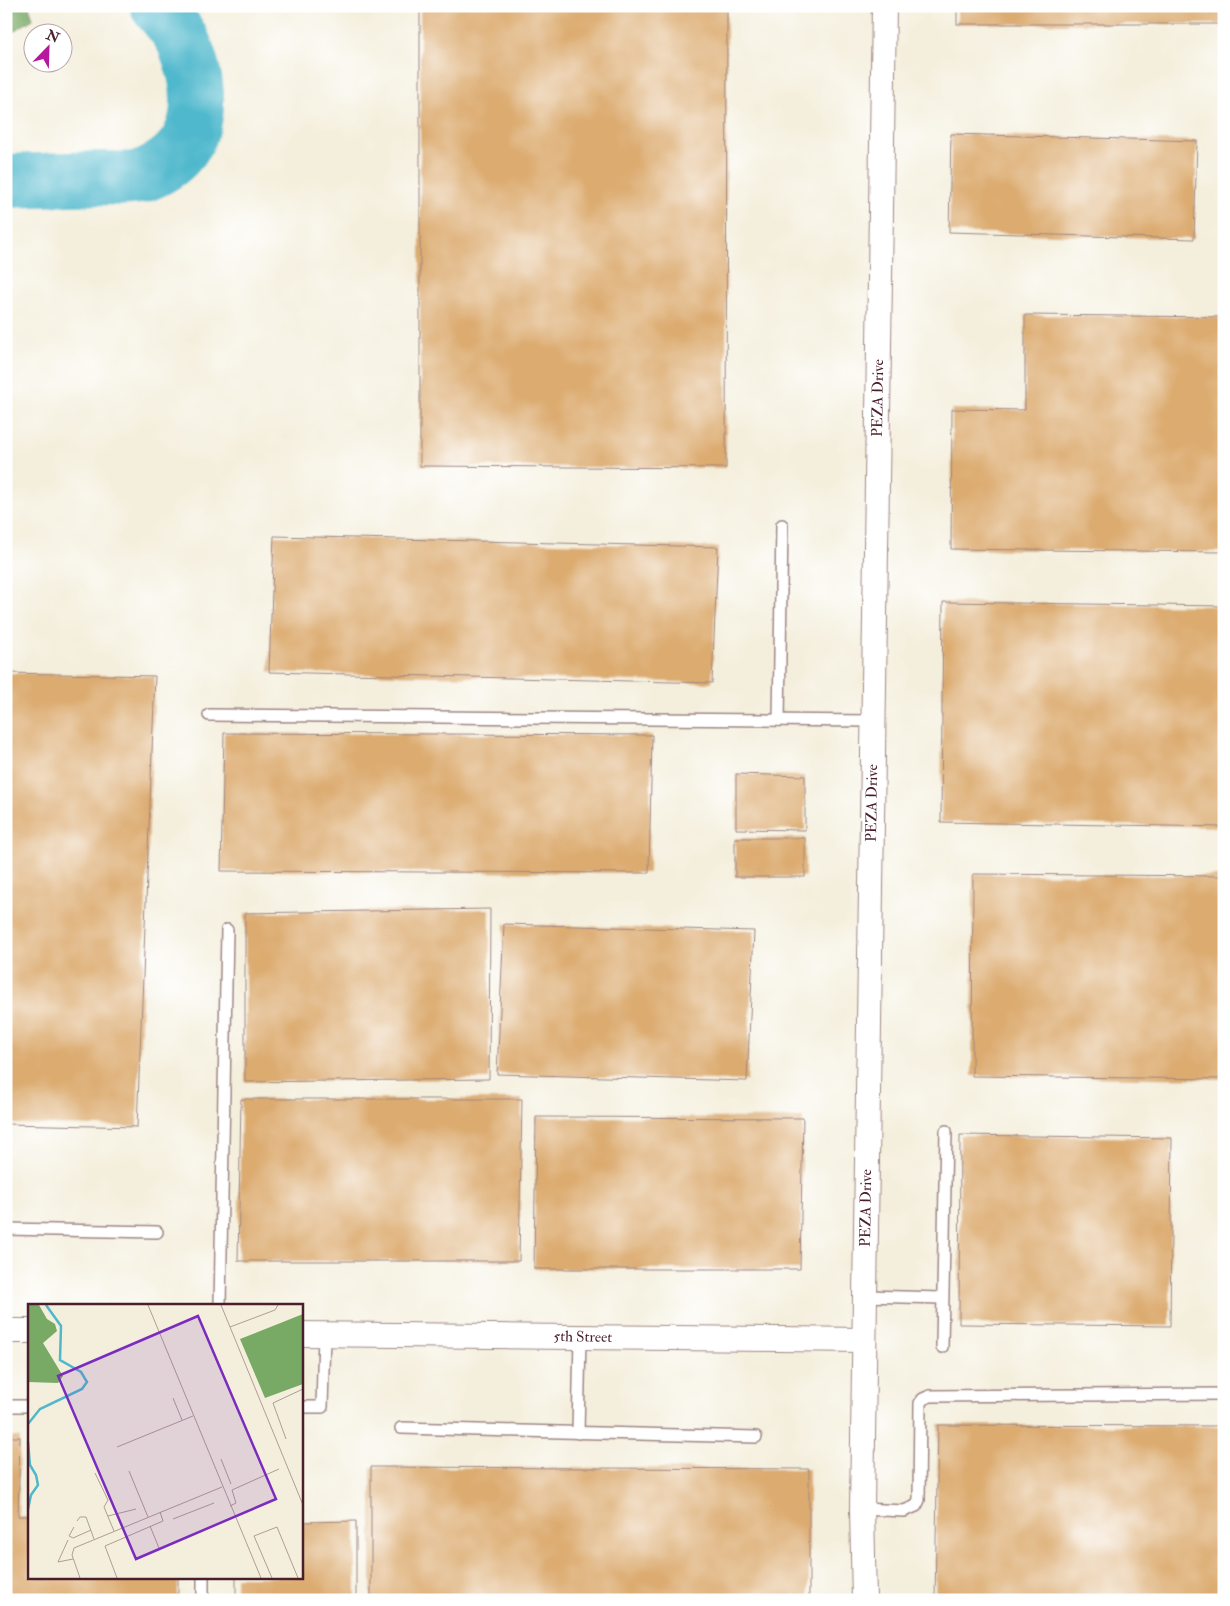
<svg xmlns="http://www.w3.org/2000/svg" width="1230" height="1606" font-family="'IM FELL Double Pica',serif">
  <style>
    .forest { fill: #78aa65; stroke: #616448 }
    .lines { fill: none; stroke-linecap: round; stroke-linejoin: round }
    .river { stroke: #4fb8cc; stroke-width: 54 }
    .building { fill: #dcab70 }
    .service-casing { stroke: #9f8784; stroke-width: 14 }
    .minor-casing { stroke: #9f8784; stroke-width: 26 }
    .service { stroke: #fff; stroke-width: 11 }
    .minor { stroke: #fff; stroke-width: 24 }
    .labels { text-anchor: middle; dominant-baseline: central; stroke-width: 4; stroke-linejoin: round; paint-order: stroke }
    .street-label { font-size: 15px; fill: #4a1f2b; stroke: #fff }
    .inset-river { fill: none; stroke: #4fb8cc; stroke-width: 2.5 }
    .inset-road { fill: none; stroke: #b09c96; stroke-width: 1 }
    .view { fill: #7b2cbf; fill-opacity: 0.15; stroke: #7b2cbf; stroke-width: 2.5 }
    .inset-edge { fill: none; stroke: #4a1f2b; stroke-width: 2.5 }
  </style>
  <rect width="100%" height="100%" fill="#fff"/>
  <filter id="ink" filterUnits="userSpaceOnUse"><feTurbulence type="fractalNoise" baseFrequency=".02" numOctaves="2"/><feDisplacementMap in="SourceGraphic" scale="10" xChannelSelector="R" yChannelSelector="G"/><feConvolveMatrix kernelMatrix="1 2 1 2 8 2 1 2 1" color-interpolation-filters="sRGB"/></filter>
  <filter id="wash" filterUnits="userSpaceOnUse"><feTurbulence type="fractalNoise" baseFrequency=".0096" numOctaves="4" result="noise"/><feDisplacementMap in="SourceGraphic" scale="20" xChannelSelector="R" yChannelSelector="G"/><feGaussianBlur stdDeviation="1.12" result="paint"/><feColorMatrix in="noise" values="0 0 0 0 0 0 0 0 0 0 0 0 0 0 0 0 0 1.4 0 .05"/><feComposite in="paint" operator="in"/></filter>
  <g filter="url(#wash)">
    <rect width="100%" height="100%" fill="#f4efdd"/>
    <polygon class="forest" points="6,6 29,6 33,19 6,36"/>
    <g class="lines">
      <path class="river" d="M 6,181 C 38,180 70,179 101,178 C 113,178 128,180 139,177 C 204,156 207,98 184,43 C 178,29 166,18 157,6"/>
    </g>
    <g id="blocks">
      <g class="building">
        <polygon points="420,6 727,6 726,468 420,466"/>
        <rect x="957" y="6" width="267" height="18"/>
        <polygon points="951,134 1197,141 1194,239 949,232"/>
        <polygon points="1025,315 1224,317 1224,552 951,549 952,409 1025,410"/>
        <polygon points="274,536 718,547 712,683 269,672"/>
        <polygon points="943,602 1224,606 1224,827 941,822"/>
        <polygon points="6,673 155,676 137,1127 6,1124"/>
        <polygon points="224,733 652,735 649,873 221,871"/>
        <polygon points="736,774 805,776 805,830 736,829"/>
        <rect x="735" y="838" width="70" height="39"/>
        <polygon points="973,874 1224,876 1224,1079 972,1076"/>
        <polygon points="490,909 489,1079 245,1082 245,913"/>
        <polygon points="504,924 754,931 747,1081 497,1074"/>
        <polygon points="241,1099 522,1099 519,1261 238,1261"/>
        <polygon points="536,1117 803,1118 800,1269 534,1269"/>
        <polygon points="960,1135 1172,1138 1170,1326 959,1324"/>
        <polygon points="938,1425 1224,1426 1224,1600 935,1600"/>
        <polygon points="6,1437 20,1437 18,1516 29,1516 29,1577 178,1577 178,1600 6,1600"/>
        <polygon points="371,1467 809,1469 809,1600 371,1600"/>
        <polygon points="356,1521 356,1600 236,1600 236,1577 301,1577 301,1522"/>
      </g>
    </g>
  </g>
  <g filter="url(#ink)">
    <use href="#blocks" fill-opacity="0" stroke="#9f8784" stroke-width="1"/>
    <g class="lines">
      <g class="service-casing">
        <g id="service">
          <polyline points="209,715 873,721"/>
          <polyline points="779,720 782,525"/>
          <polyline points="6,1229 157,1232"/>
          <polyline points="865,1296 942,1298"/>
          <polyline points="220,1305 227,930"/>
          <polyline points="942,1347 946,1131"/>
          <polyline points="6,1406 29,1406"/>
          <polyline points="301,1407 322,1407 324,1334"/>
          <polyline points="401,1428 756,1437"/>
          <polyline points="578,1433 580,1337"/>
          <polyline points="862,1509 904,1511 916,1506 919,1500 920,1403 923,1399 930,1396 1224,1394"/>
          <polyline points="203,1598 203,1577"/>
        </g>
      </g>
      <g class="minor-casing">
        <g id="minor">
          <polyline points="6,1331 29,1331"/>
          <polyline points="301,1334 864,1340"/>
          <polyline points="864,1600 862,1509 865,1296 884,6"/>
        </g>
      </g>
      <use href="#service" class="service"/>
      <use href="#minor" class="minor"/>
    </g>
  </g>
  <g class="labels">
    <g class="street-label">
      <text transform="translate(878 398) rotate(-89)">PEZA Drive</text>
      <text transform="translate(872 803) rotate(-89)">PEZA Drive</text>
      <text transform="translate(866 1208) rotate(-89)">PEZA Drive</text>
      <text transform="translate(583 1337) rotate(1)">5th Street</text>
    </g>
  </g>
  <g transform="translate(28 1304)">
    <rect width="275" height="275" fill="#f4efdd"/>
    <path d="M 0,1 L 11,1 L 19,15 L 27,20 L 29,27 L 15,39 L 35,72 L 30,79 L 0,78 ZM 275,10 L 275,80 L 237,94 L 212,35 Z" fill="#78aa65"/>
    <path class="inset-river" d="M 0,120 L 12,105 L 54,85 L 59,78 L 53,68 L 32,56 L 33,22 L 18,1M 0,138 L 2,161 L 8,171 L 10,181 L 3,191 L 0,205"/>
    <path class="inset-road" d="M 120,1 L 233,274M 193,1 L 275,201M 202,23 L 247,6 L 250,1M 145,94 L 154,116M 258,135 L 245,99 L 275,85M 89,143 L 165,112M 193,155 L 203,180M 101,167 L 120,213M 67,169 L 80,196 L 76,203 L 86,227M 202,202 L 208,199 L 204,186 L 251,165M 80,212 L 108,205M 145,215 L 186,199M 49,217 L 52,213 L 58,213 L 66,235M 122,222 L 131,244M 46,223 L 41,232 L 45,234 L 63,226M 40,236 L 30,258 L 45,255M 52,274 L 44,251 L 46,244 L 194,183M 89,274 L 77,242 L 135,217 L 132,208M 244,274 L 226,232 L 249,223 L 270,274"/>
    <path class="view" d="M 170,12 L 248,195 L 108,255 L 30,72 Z"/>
    <rect width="275" height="275" class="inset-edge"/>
  </g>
  <rect width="1230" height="1606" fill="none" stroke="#fff" stroke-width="25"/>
  <g transform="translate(48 48) rotate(23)"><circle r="24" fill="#ffffff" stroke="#b7a5aa"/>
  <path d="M0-4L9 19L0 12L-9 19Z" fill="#b5179e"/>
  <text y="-8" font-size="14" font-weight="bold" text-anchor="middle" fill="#4a1f2b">N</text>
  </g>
</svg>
